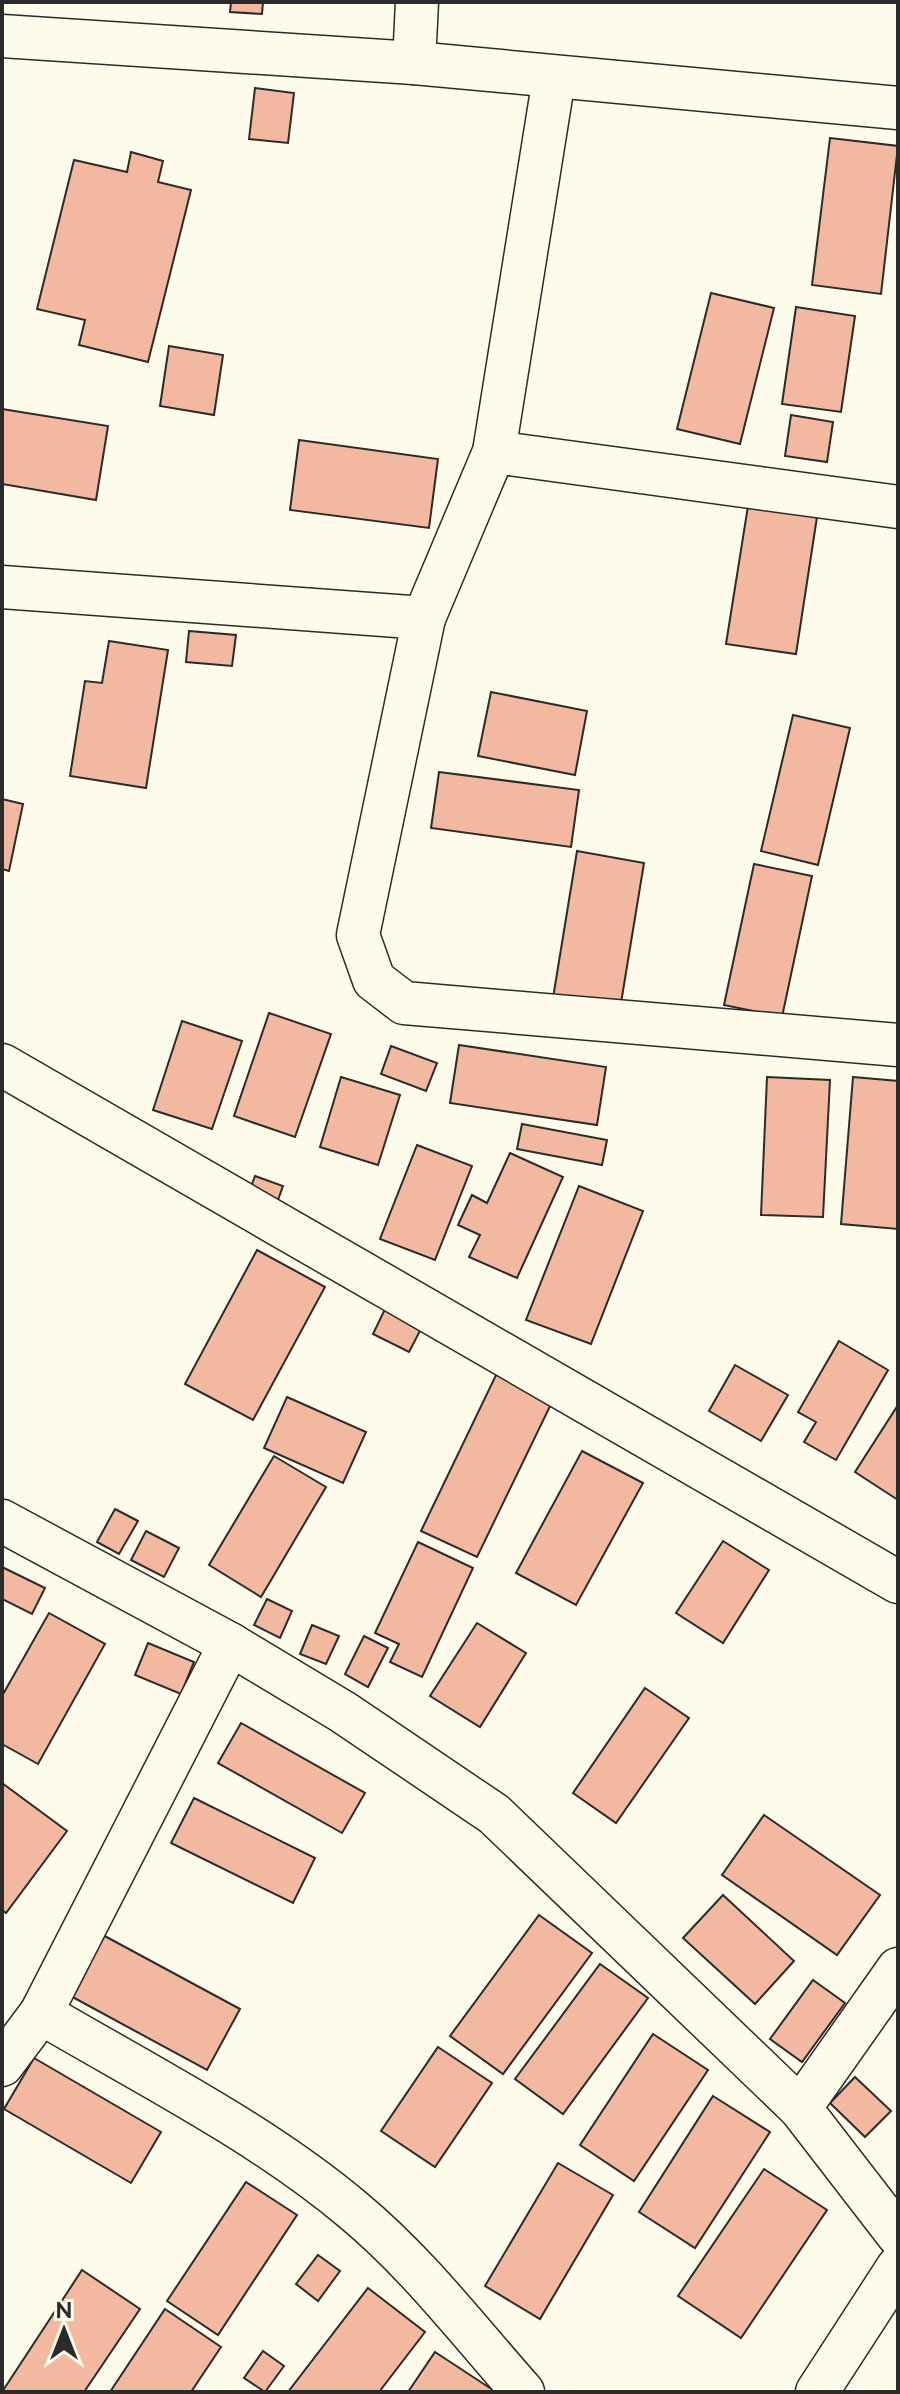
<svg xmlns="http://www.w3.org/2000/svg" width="900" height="2394" font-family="Raleway,sans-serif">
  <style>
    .building { fill: #f2b8a0; stroke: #2b2b2b; stroke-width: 2 }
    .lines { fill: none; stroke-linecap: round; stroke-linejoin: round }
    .minor-casing { stroke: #2b2b2b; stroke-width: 45 }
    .minor { stroke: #fdfbea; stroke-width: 42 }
  </style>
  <rect width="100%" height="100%" fill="#fdfbea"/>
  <g class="building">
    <polygon points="231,2 263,2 262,14 230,12"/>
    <polygon points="255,88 294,93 288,143 249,139"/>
    <polygon points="830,138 898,146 881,294 812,285"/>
    <polygon points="131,152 163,161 158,182 191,190 148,362 79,345 85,320 37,309 74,160 127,172"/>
    <polygon points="711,293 774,308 740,444 677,429"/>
    <polygon points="796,307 855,316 841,412 782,404"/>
    <polygon points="169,346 223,355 214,415 160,406"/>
    <polygon points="2,409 108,426 96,500 2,484"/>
    <polygon points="791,415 833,422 827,462 785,456"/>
    <polygon points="299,440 438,459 429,528 290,510"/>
    <polygon points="748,506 817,517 796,654 726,644"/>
    <polygon points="189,631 236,635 232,666 186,662"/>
    <polygon points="109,641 168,650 146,788 70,776 85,681 102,683"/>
    <polygon points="491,692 587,711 575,775 478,756"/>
    <polygon points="793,715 850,728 818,865 761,851"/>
    <polygon points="439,772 579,790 571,847 431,828"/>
    <polygon points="2,799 23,804 9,871 2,869"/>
    <polygon points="577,851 644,863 620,1009 553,998"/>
    <polygon points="754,864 812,876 782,1017 724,1005"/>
    <polygon points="269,1013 331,1034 295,1137 234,1116"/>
    <polygon points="182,1021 242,1041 212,1129 153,1110"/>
    <polygon points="459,1045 606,1067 597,1125 450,1103"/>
    <polygon points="391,1046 437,1063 426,1091 381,1074"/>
    <polygon points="341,1077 400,1095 378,1165 320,1147"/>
    <polygon points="767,1077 830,1080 823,1217 761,1215"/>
    <polygon points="853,1077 898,1081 898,1229 841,1224"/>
    <polygon points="522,1124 607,1140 602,1165 517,1149"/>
    <polygon points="417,1145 472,1166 435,1260 380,1239"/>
    <polygon points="510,1153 563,1177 517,1278 469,1257 480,1235 458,1225 472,1195 487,1203"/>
    <polygon points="255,1176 283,1186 275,1208 247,1198"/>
    <polygon points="579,1186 643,1211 591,1344 526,1320"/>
    <polygon points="257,1250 325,1287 253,1420 185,1384"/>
    <polygon points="385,1309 422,1327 409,1352 373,1334"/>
    <polygon points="839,1341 888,1370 836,1460 804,1442 816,1422 798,1412"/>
    <polygon points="735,1365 788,1395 761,1441 709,1411"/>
    <polygon points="497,1373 553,1400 477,1557 421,1531"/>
    <polygon points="287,1397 366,1432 343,1483 264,1448"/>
    <polygon points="898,1405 898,1500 855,1472"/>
    <polygon points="582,1451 643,1483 576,1605 516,1573"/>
    <polygon points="274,1456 326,1487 261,1597 209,1565"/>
    <polygon points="115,1509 138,1521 119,1554 97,1542"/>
    <polygon points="146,1531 179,1548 164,1577 131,1560"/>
    <polygon points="723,1541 769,1570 723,1643 676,1613"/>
    <polygon points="418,1542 473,1568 422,1677 390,1662 399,1644 375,1633"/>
    <polygon points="2,1567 45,1588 32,1614 2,1599"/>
    <polygon points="267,1599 292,1611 280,1638 254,1625"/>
    <polygon points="49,1613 105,1644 38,1764 2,1744 2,1696"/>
    <polygon points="477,1623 526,1653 480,1727 430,1696"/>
    <polygon points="312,1625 339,1636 326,1664 300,1654"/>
    <polygon points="364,1636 388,1648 368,1687 345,1674"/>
    <polygon points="148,1643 194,1662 181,1694 135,1675"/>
    <polygon points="645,1688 689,1718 616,1823 573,1793"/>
    <polygon points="241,1723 365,1793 342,1833 218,1763"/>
    <polygon points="2,1783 67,1831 6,1913 2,1910"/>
    <polygon points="194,1798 315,1858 293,1903 171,1843"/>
    <polygon points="764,1815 880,1895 837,1955 722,1875"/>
    <polygon points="723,1895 794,1961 755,2004 683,1938"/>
    <polygon points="539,1915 592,1953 503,2074 450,2036"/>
    <polygon points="101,1934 240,2009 207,2070 67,1994"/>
    <polygon points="600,1964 648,1998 563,2114 515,2079"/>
    <polygon points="813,1980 845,2003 802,2062 770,2039"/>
    <polygon points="653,2034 708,2070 634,2181 580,2145"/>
    <polygon points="438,2047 492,2083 435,2167 381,2131"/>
    <polygon points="34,2058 161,2132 131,2183 4,2109"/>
    <polygon points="855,2077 891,2111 865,2137 830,2103"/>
    <polygon points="713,2096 770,2132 695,2248 639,2212"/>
    <polygon points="558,2163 613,2195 540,2319 485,2286"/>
    <polygon points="764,2169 827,2210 741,2338 678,2296"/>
    <polygon points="246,2182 297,2215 218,2335 167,2301"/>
    <polygon points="318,2255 340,2271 318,2301 296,2284"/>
    <polygon points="82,2270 140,2309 84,2392 2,2392"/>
    <polygon points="368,2288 425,2332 379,2392 288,2392"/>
    <polygon points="165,2309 221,2347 191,2392 110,2392"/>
    <polygon points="263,2351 284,2366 265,2392 244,2378"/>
    <polygon points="435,2352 493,2390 492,2392 408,2392"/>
  </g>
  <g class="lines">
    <g class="minor-casing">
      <g id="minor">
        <polyline points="2,36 414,63 898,108"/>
        <polyline points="414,63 417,2"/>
        <polyline points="494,452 898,507"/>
        <polyline points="2,587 424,618 494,452 554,78"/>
        <polyline points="424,618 358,935 374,980 404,1003 898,1045"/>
        <polyline points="2,1065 898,1582"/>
        <polyline points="2,1521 230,1644 343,1712 494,1814 800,2108 898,2235"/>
        <path d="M 41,2013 C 146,2075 260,2132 353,2210 C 417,2263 468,2330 523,2392"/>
        <polyline points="2,2065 41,2013 230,1644"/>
        <polyline points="800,2108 898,1969"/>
        <polyline points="817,2392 898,2267"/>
      </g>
    </g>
    <use href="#minor" class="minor"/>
  </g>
  <rect width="900" height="2394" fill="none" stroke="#2b2b2b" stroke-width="8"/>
  <g transform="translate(64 2330)" stroke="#fdfbea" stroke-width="6" paint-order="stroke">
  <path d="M0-6L14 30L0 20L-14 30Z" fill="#2b2b2b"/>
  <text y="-12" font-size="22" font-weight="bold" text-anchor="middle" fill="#2b2b2b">N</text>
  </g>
</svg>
